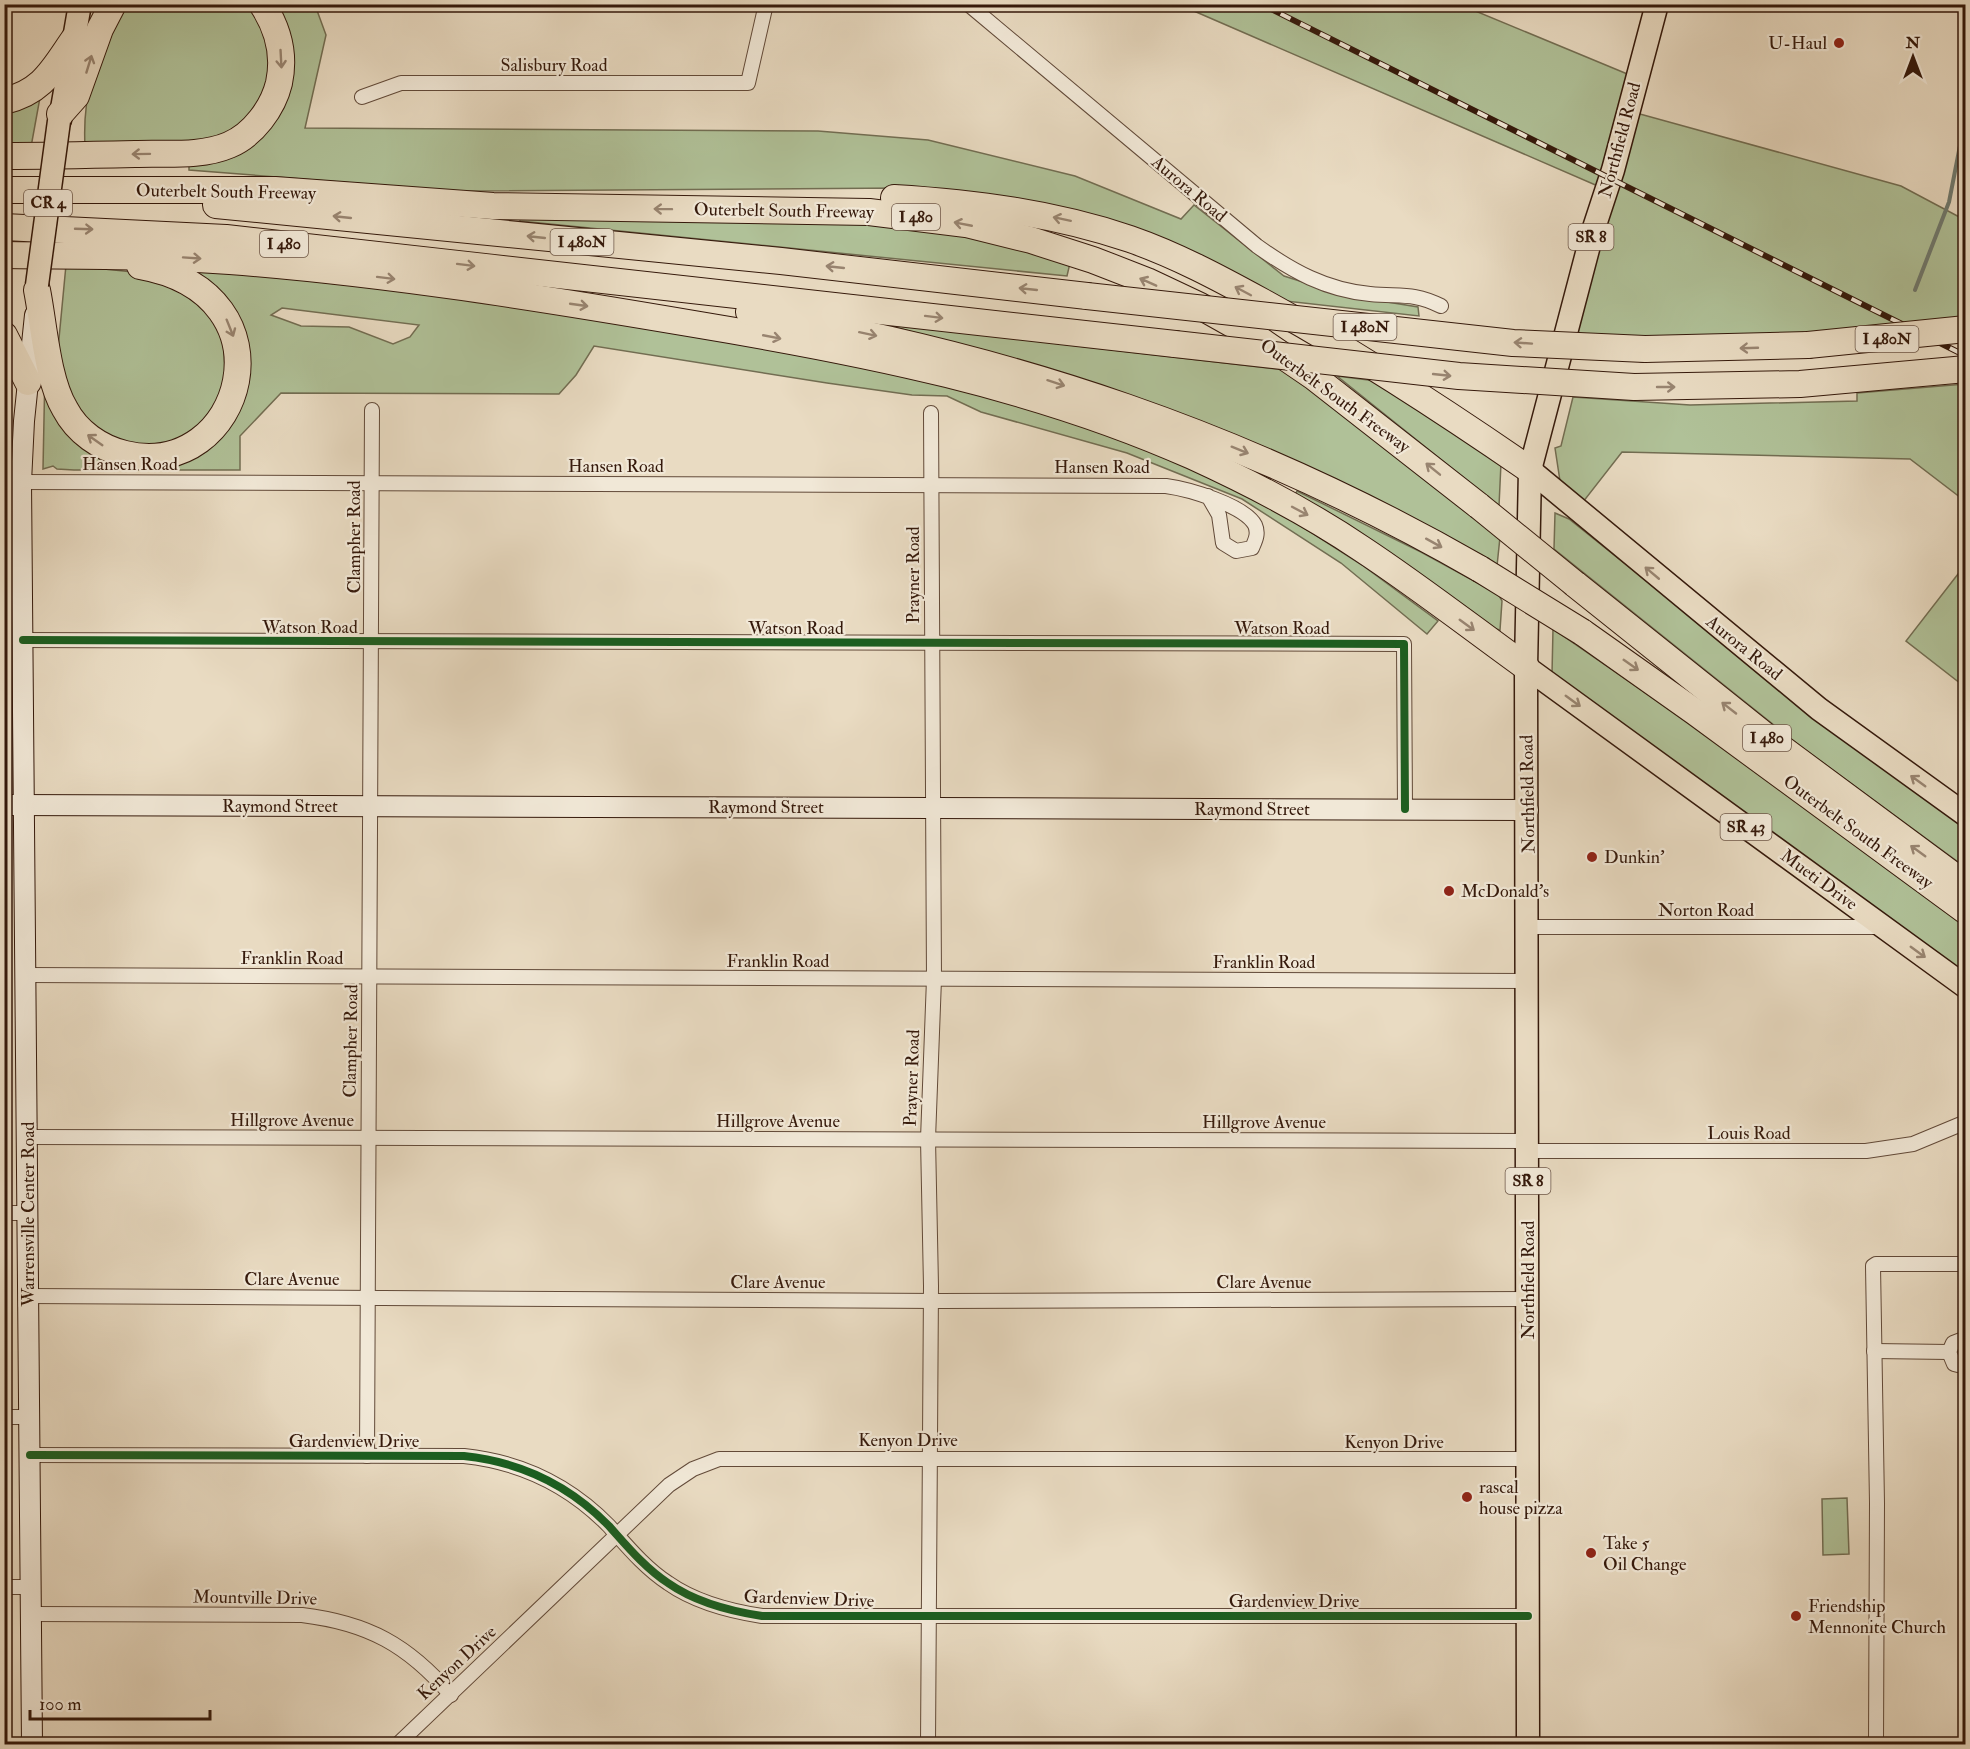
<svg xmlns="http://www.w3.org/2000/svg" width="1970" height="1749" font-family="'IM FELL Double Pica',serif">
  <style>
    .green { fill: #b0c198; stroke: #726d52; stroke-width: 1.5; fill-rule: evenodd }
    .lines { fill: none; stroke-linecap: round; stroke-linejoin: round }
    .stream { stroke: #707a6f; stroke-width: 4 }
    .street-casing { stroke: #624a39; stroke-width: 16 }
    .secondary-casing { stroke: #35190b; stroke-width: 22 }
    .primary-casing { stroke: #35190b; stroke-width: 25 }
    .highway-casing { stroke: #35190b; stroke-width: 28 }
    .street { stroke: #f1e8d7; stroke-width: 14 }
    .secondary { stroke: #f1e8d7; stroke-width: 20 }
    .primary { stroke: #e9dbc2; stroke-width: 22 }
    .highway { stroke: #e9dbc2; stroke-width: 26 }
    .rail-casing { stroke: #35190b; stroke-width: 6 }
    .rail { stroke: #f1e8d7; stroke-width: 4; stroke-dasharray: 11; stroke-linecap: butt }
    .primary-bridge-casing { stroke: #35190b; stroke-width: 25; stroke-linecap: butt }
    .highway-bridge-casing { stroke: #35190b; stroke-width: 28; stroke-linecap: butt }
    .primary-bridge { stroke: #e9dbc2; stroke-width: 22 }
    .highway-bridge { stroke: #e9dbc2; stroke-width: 26 }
    .cycleway-casing { stroke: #f1e8d7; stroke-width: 11 }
    .cycleway { stroke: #1b5e20; stroke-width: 8 }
    .oneway { stroke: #988470 }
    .poi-dot { fill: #8f2418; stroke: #f1e8d7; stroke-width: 2 }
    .labels { text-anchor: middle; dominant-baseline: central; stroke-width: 4.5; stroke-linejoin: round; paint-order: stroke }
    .shield { fill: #f1e8d7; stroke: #6d5748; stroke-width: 1.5 }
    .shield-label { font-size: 16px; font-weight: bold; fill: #35190b }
    .poi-label { font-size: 18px; fill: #35190b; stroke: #f1e8d7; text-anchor: start }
    .street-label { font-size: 18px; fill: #35190b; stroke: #f1e8d7 }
  </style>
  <rect width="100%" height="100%" fill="#e9dbc2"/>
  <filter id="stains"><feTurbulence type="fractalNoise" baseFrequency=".00333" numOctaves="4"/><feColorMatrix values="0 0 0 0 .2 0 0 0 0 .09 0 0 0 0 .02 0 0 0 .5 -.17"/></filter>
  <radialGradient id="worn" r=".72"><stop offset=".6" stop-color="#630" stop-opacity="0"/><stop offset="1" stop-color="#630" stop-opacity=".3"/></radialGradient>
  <g class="green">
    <path d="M 119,5 L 251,5 L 272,44 L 268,94 L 246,124 L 213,144 L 85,146 C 82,89 98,55 119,5 Z"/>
    <polygon points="270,5 315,5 326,35 305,128 818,131 928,140 1075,176 1181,219 1194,205 1284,276 1344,295 1418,307 1419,316 1268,299 1222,269 903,188 454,191 189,170 189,160 207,159 284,88"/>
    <polygon points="1180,5 1461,5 1637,78 1629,111 1901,186 1965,220 1965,329 1562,350 1607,190"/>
    <polygon points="41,92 31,147 5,148 4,106"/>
    <polygon points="520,214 834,220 959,231 1070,263 1067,276 520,221"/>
    <polygon points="66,265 133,272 195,294 223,333 226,390 194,433 171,444 118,444 76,417 58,349"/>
    <path d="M 192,268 L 501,302 L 868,365 L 1069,420 L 1190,466 L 1270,506 L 1362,565 L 1438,621 L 1427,634 L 1341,563 L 1242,499 L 1127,453 L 981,412 L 947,396 L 912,395 L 827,383 L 594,346 L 576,375 L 559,394 L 281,393 L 240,436 L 240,470 L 74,470 L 57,469 L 53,466 L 43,469 L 45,369 L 76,433 L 186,458 L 246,358 L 184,269 ZM 282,308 L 419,325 L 410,337 L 393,344 L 349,327 L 301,326 L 271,315 Z"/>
    <polygon points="881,323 1293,371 1500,537 1497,566 1017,362"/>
    <polygon points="1337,376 1384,382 1501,463 1499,506"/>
    <polygon points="1965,384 1965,501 1910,459 1622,452 1583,502 1560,481 1555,448 1561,446 1573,397 1690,405 1857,401 1857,393"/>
    <polygon points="21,482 22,550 5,550 5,488"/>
    <polygon points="1297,491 1421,552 1498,594 1502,601 1500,630 1483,626 1473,612 1389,553 1295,495"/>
    <polygon points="1555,513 1569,519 1876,764 1965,823 1965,867 1800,746 1554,549"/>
    <polygon points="1965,565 1965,687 1906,641"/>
    <polygon points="1553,629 1679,716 1965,926 1965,977 1552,674"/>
    <polygon points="1847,1498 1849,1554 1823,1555 1822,1499"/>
  </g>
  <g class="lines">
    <g class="stream">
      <polyline points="1915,290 1949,202 1966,115"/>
      <polyline points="1965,428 1966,429"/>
    </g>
    <g class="street-casing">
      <g id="street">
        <path d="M 968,4 L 1257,246 C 1292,271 1326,290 1370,294 C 1400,297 1413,292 1441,306"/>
        <polyline points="362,97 401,83 748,83 766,4"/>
        <path d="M 21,482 L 1166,486 C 1188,489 1244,505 1255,525 C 1259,534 1255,541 1252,548 L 1236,551 L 1223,543 L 1219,515 L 1208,496"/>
        <polyline points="23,640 1404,644 1405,809"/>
        <polyline points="1529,927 1883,927"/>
        <polyline points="27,975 1529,981"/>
        <polyline points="28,1137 1528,1141"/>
        <polyline points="1528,1151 1866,1151 1913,1144 1966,1122"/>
        <polyline points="4,1213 28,1213"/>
        <polyline points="28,1296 939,1301 1528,1299"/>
        <polyline points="1966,1338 1953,1343 1949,1352 1954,1364 1966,1367"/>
        <polyline points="1874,1351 1949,1352"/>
        <polyline points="4,1417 30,1417"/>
        <path d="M 30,1455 L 464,1456 C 521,1462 569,1485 609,1526 C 627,1546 645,1568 668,1583 C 695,1602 729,1611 762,1616 L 1528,1616"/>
        <polyline points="367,1456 372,410"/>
        <polyline points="4,1587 32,1587"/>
        <path d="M 32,1614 L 302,1615 C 368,1623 408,1645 451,1695"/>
        <polyline points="398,1744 669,1485 693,1469 719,1459 1528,1459"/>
        <polyline points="928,1744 931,1286 928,1139 934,979 931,413"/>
        <polyline points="1876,1744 1877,1503 1873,1266 1876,1264 1966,1264"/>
      </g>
    </g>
    <g class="secondary-casing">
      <g id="secondary">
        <polyline points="4,805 1528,810"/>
        <polyline points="32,1744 21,482 24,421 35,315"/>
      </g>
    </g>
    <g class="primary-casing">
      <g id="primary">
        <polyline points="60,120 80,4"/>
        <polyline points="1530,470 1819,709 1966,815"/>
        <polyline points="1526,667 1966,987"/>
        <polyline points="1528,1744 1526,667 1530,470 1592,234 1613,170 1657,4"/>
      </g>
    </g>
    <g class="highway-casing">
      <g id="highway">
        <path d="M 4,101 C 43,92 53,69 74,39"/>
        <polyline points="60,114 76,96 100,29 113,4"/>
        <path d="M 4,156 C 49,156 93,155 138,154 C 167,153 201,157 229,145 C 253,135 273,108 279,83 C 285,55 278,28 262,4"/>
        <polyline points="4,190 275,190 493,206 869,212 966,224 1031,240 1093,260 1147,281 1200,306 1257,338 1314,377 1479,506"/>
        <path d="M 894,198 C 975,203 1053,213 1130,239 C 1176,255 1219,278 1261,301 C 1355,352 1443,410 1530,470"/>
        <polyline points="216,205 781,261 1087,296"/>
        <polyline points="4,227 226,238 1175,344"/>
        <path d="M 4,255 C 80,256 155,255 230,261 C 386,273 541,298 694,324 C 863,352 1035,386 1192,456 C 1251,483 1309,513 1362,549 C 1418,586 1472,628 1526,667"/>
        <path d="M 37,290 C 44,325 47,379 65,409 C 77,432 100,448 125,454 C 243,482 298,294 140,266"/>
        <path d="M 749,312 C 1011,356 1249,436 1480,569"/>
        <polyline points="4,335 28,382"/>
        <polyline points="1645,349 1808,345"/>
        <polyline points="1634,387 1800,384 1966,369"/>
        <polyline points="1575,584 1773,742 1966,885"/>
        <polyline points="1582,632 1695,712 1966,911"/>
      </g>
    </g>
    <use href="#street" class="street"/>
    <use href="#secondary" class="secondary"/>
    <use href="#primary" class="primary"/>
    <use href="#highway" class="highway"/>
    <g class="rail-casing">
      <polyline id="rail" points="1261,4 1966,356"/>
    </g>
    <use href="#rail" class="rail"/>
    <g class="primary-bridge-casing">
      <polyline id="primary-bridge" points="37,285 59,121"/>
    </g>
    <g class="highway-bridge-casing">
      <g id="highway-bridge">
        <polyline points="1087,296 1513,343 1645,349"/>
        <polyline points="1175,344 1459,376 1634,387"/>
        <polyline points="1808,345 1966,329"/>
        <polyline points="1479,506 1575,584"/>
        <polyline points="1480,569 1582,632"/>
      </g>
    </g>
    <use href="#primary-bridge" class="primary-bridge"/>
    <use href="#highway-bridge" class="highway-bridge"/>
    <g class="cycleway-casing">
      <g id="cycleway">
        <polyline points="23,640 1404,644 1405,809"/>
        <path d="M 30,1455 L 464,1456 C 521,1462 569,1485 609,1526 C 627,1546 645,1568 668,1583 C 695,1602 729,1611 762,1616 L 1528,1616"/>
      </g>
    </g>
    <use href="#cycleway" class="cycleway"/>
  </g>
  <defs><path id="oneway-shaft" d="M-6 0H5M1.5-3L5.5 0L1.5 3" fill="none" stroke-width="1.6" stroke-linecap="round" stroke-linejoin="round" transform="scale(1.5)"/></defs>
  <g class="oneway">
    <use href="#oneway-shaft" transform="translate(281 59) rotate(87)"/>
    <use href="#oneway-shaft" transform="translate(89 64) rotate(-73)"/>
    <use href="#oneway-shaft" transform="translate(141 154) rotate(179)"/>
    <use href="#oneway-shaft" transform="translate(663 209) rotate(-179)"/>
    <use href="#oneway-shaft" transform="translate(342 217) rotate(-174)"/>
    <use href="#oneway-shaft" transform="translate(1062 219) rotate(-168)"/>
    <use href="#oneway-shaft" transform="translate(963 224) rotate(-169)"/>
    <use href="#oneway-shaft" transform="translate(84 229) rotate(2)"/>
    <use href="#oneway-shaft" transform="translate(536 237) rotate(-174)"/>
    <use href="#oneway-shaft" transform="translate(192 258) rotate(4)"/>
    <use href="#oneway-shaft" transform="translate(466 265) rotate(7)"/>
    <use href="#oneway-shaft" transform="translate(835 267) rotate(-174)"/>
    <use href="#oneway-shaft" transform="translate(386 278) rotate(7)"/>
    <use href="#oneway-shaft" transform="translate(1148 282) rotate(-156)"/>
    <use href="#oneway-shaft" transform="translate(1028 289) rotate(-174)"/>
    <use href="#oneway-shaft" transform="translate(1243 291) rotate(-152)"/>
    <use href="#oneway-shaft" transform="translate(579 305) rotate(8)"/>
    <use href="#oneway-shaft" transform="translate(934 317) rotate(7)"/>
    <use href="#oneway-shaft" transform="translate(230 328) rotate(68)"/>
    <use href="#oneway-shaft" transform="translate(868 334) rotate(12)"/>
    <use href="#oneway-shaft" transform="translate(772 337) rotate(11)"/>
    <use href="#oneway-shaft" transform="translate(1523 343) rotate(-176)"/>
    <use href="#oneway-shaft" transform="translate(1749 348) rotate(178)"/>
    <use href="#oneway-shaft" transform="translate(1442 375) rotate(6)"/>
    <use href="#oneway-shaft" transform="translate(1056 383) rotate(18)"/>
    <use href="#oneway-shaft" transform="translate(1666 387)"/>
    <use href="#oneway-shaft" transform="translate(95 440) rotate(-145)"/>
    <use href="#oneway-shaft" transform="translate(1240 450) rotate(22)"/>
    <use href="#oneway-shaft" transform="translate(1433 469) rotate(-141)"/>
    <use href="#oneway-shaft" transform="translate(1300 511) rotate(28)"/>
    <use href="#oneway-shaft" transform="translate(1434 543) rotate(29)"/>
    <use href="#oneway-shaft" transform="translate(1652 573) rotate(-140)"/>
    <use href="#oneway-shaft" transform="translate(1467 625) rotate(36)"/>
    <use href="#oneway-shaft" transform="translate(1631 665) rotate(35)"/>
    <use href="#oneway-shaft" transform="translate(1573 701) rotate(36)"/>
    <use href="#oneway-shaft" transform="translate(1729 708) rotate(-142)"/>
    <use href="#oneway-shaft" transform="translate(1918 781) rotate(-144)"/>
    <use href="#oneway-shaft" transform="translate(1918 851) rotate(-144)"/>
    <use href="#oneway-shaft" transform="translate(1918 952) rotate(36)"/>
  </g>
  <g class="poi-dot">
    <circle cx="1839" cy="43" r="6"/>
    <circle cx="1592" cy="857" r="6"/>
    <circle cx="1449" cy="891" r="6"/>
    <circle cx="1467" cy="1497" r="6"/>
    <circle cx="1591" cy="1553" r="6"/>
    <circle cx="1796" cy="1616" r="6"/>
  </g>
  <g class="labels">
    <g class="shield">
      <rect x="24" y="190" width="48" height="26" rx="4.5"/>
      <rect x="892" y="204" width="48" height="26" rx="4.5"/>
      <rect x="1568.5" y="224" width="45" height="26" rx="4.5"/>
      <rect x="550.5" y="229" width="63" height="26" rx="4.5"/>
      <rect x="260" y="231" width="48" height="26" rx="4.5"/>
      <rect x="1333.5" y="314" width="63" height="26" rx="4.5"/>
      <rect x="1855.5" y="326" width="63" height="26" rx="4.5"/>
      <rect x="1743" y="725" width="48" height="26" rx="4.5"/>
      <rect x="1720.5" y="814" width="51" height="26" rx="4.5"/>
      <rect x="1505.5" y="1168" width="45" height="26" rx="4.5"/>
    </g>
    <g class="shield-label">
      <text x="48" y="203">CR 4</text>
      <text x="916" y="217">I 480</text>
      <text x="1591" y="237">SR 8</text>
      <text x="582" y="242">I 480N</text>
      <text x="284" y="244">I 480</text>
      <text x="1365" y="327">I 480N</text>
      <text x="1887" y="339">I 480N</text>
      <text x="1767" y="738">I 480</text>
      <text x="1746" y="827">SR 43</text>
      <text x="1528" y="1181">SR 8</text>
    </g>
    <g class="poi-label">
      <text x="1827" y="43" text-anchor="end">U-Haul</text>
      <text x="1604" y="857">Dunkin'</text>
      <text x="1461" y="891">McDonald's</text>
      <text x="1479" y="1487">rascal<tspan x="1479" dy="21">house pizza</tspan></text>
      <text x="1603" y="1543">Take 5<tspan x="1603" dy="21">Oil Change</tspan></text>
      <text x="1808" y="1606">Friendship<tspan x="1808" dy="21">Mennonite Church</tspan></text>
    </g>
    <g class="street-label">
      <text x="554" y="65">Salisbury Road</text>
      <text transform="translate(1620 140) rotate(-75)">Northfield Road</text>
      <text transform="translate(1189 189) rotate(40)">Aurora Road</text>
      <text transform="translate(226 192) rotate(1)">Outerbelt South Freeway</text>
      <text transform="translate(784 211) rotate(1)">Outerbelt South Freeway</text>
      <text transform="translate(1335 396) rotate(36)">Outerbelt South Freeway</text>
      <text x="130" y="464">Hansen Road</text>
      <text x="616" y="466">Hansen Road</text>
      <text x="1102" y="467">Hansen Road</text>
      <text transform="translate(354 537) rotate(-90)">Clampher Road</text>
      <text transform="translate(913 575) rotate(-90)">Prayner Road</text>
      <text x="310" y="627">Watson Road</text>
      <text x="796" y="628">Watson Road</text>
      <text x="1282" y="628">Watson Road</text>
      <text transform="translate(1744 648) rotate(39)">Aurora Road</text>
      <text transform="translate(1528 794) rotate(-91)">Northfield Road</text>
      <text x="280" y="806">Raymond Street</text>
      <text x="766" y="807">Raymond Street</text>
      <text x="1252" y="809">Raymond Street</text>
      <text transform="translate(1858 832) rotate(36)">Outerbelt South Freeway</text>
      <text transform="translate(1819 880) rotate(36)">Mueti Drive</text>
      <text x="1706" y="910">Norton Road</text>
      <text x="292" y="958">Franklin Road</text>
      <text x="778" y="961">Franklin Road</text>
      <text x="1264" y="962">Franklin Road</text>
      <text transform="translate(351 1041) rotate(-89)">Clampher Road</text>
      <text transform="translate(912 1078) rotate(-88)">Prayner Road</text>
      <text x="292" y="1120">Hillgrove Avenue</text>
      <text x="778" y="1121">Hillgrove Avenue</text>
      <text x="1264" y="1122">Hillgrove Avenue</text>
      <text x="1749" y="1133">Louis Road</text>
      <text transform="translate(28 1214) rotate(-90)">Warrensville Center Road</text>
      <text x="292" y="1279">Clare Avenue</text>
      <text transform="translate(1528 1280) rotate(-90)">Northfield Road</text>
      <text x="778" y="1282">Clare Avenue</text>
      <text x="1264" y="1282">Clare Avenue</text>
      <text x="908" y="1440">Kenyon Drive</text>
      <text x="354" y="1441">Gardenview Drive</text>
      <text x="1394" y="1442">Kenyon Drive</text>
      <text transform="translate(255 1598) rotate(1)">Mountville Drive</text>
      <text transform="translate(809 1599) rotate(2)">Gardenview Drive</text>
      <text x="1294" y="1601">Gardenview Drive</text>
      <text transform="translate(457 1663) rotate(-43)">Kenyon Drive</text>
    </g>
  </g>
  <rect width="1970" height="1749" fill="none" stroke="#e9dbc2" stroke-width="24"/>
  <rect x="6" y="6" width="1958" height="1737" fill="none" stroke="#35190b" stroke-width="3"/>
  <rect x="12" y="12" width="1946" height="1725" fill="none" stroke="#35190b" stroke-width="1.5"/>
  <g transform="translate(1913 57)" stroke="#f1e8d7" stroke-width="4.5" paint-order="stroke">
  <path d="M0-4.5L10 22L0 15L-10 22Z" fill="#35190b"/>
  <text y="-9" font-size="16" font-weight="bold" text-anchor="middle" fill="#35190b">N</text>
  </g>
  <path d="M30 1710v9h180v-9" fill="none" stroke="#35190b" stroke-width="3"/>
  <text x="39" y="1710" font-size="18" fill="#35190b" stroke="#f1e8d7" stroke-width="4.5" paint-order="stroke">100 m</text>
  <rect width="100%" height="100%" filter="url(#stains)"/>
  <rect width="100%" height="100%" fill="url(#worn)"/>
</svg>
